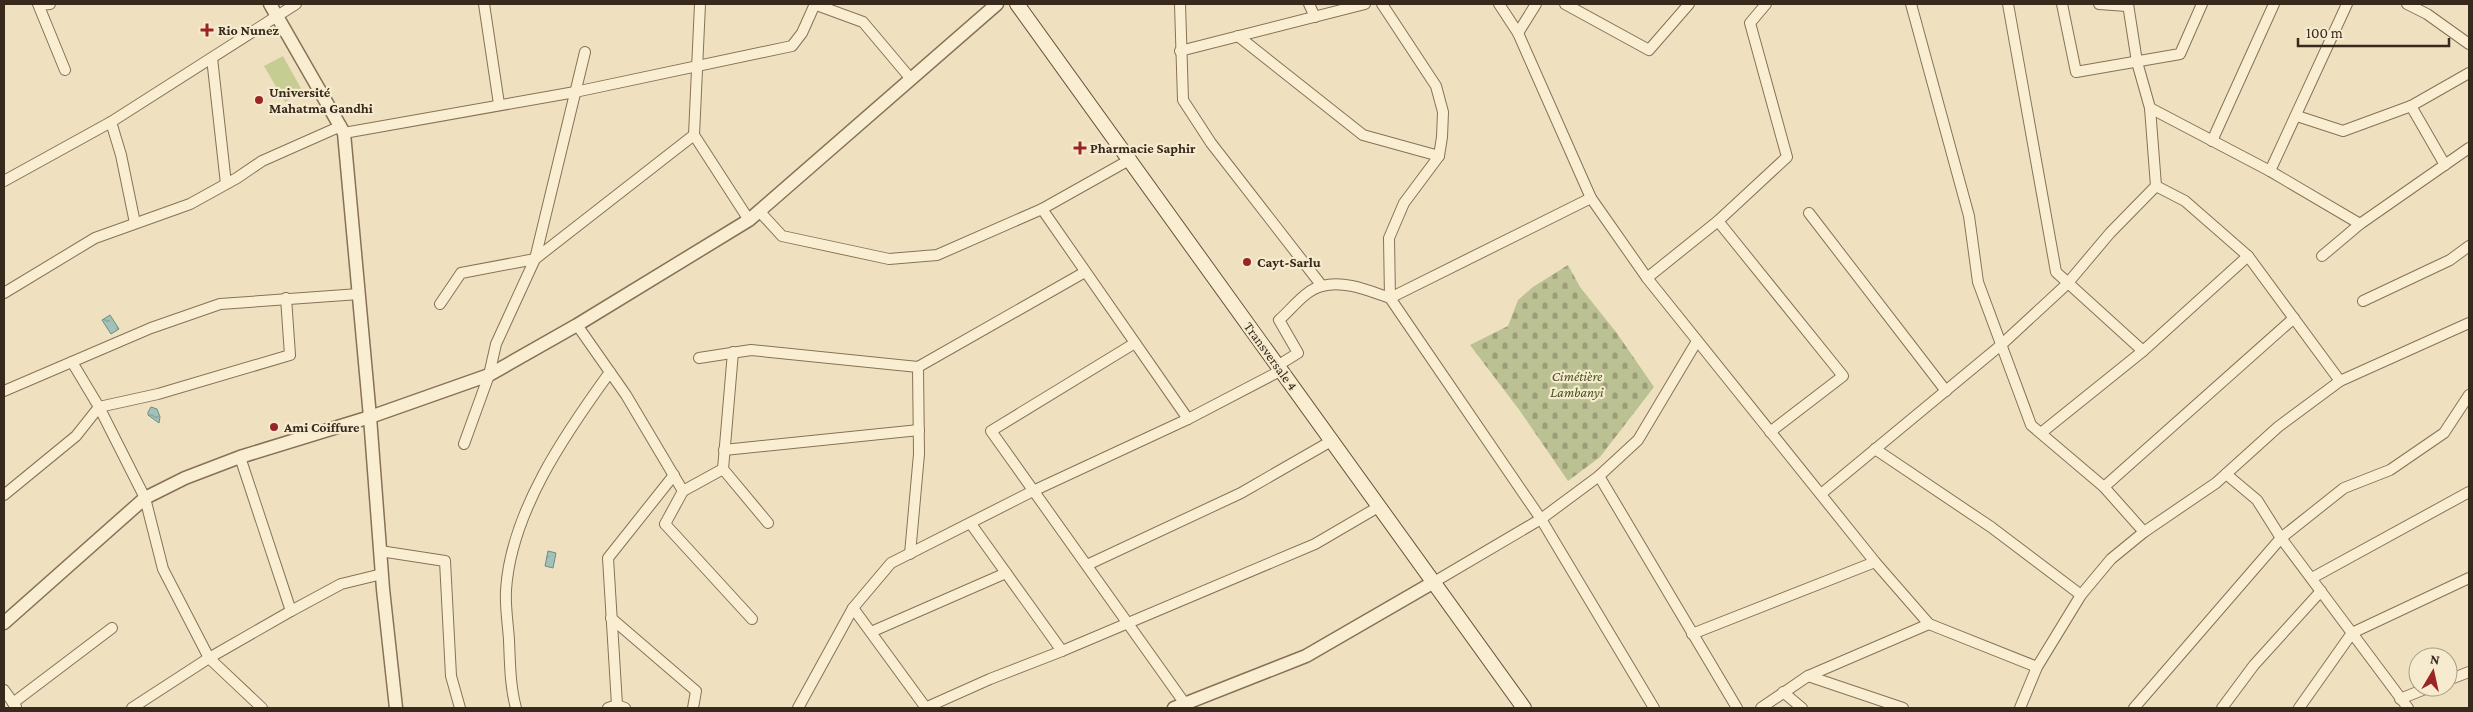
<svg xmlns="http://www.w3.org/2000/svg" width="2473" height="712" font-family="'Crimson Pro',serif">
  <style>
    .cemetery { fill: url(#cemetery-stones) }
    .park { fill: #c6cd93 }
    .water { fill: url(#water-ripples); stroke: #698f85 }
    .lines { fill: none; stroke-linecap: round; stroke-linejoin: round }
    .minor-casing { stroke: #887157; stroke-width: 12 }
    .tertiary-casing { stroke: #887157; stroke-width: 15 }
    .secondary-casing { stroke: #6a523a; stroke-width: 16 }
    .minor { stroke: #faeed2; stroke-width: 10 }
    .tertiary { stroke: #faeed2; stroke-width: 12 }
    .secondary { stroke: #faeed2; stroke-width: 14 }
    .poi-dot { fill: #992526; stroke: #f6ebcf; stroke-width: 2 }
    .labels { text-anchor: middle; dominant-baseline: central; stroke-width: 4.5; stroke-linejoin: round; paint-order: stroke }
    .poi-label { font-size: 14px; font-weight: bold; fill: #37291c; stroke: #f6ebcf; text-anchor: start }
    .street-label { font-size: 14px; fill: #37291c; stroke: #f6ebcf }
    .park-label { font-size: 14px; font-style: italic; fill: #475422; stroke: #f6ebcf }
  </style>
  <defs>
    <pattern id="cemetery-stones" width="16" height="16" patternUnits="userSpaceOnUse" patternTransform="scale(1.25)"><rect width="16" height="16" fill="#bcc193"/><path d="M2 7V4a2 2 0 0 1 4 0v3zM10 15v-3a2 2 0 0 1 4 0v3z" fill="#9a9d77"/></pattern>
    <pattern id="water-ripples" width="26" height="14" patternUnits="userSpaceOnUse" patternTransform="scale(1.25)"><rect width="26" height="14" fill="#a2c1b8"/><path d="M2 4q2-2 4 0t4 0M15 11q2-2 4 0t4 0" fill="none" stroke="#859d95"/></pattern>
  </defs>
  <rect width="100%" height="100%" fill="#efe1bf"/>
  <polygon class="cemetery" points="1568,265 1580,287 1616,332 1654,387 1600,457 1568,481 1520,411 1470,345 1508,326 1518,300 1533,287"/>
  <polygon class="park" points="283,56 303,92 285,102 264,66"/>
  <g class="water">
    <polygon points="110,315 119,329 111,334 102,320"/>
    <polygon points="151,407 157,409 160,417 159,423 148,415 148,412"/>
    <polygon points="548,551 556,553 553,568 545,566"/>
  </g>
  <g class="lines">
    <g class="minor-casing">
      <g id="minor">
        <polyline points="38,4 65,70"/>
        <polyline points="484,4 499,104"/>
        <polyline points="700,4 694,135 749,220"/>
        <polyline points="814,4 863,22 911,79"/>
        <polyline points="1180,4 1183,100 1211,143 1322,286"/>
        <polyline points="1309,4 1315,17"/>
        <polyline points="1382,4 1436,86 1443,112 1442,137 1439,156 1404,203 1389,238 1390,298 1591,198"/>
        <polyline points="1499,4 1518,33 1591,198 1647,278 1875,562 1929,624 2037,667"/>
        <polyline points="1565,4 1649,50 1689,4"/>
        <polyline points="1911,4 1969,216 1978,282 2031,425 2104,487 2144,532"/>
        <polyline points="2008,4 2056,272 2143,351"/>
        <polyline points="2062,4 2076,72 2180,54 2202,4"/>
        <polyline points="2099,4 2127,6"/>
        <polyline points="2407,4 2427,14 2469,44"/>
        <polyline points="39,5 50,4"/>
        <polyline points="1518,33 1536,4"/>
        <polyline points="1238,36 1363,135 1439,156"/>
        <polyline points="1180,51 1365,4"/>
        <polyline points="212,58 226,184"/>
        <polyline points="2411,106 2445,165"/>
        <polyline points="2150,108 2270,171 2360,224"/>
        <polyline points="2297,116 2343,131 2411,106 2469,73"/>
        <polyline points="111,122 121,155 135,223"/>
        <polyline points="344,133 575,92 792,46 802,33 815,4"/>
        <polyline points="2212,141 2274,4"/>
        <polyline points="2270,171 2347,4"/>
        <polyline points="4,181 111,122 296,4"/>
        <polyline points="2156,186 2185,201 2248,256 2340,381"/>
        <polyline points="1042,209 1188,419"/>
        <polyline points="760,212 782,236 889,259 937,255 1042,209 1131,159"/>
        <polyline points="1809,213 1946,391"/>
        <polyline points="1718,221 1843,376 1770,432"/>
        <polyline points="2322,256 2360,224 2469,148"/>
        <polyline points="1647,278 1718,221 1787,157 1750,23 1766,4"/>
        <polyline points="4,293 95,238 190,204 237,178 262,161 341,126"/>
        <polyline points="2363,301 2450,260 2469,246"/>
        <polyline points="440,304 461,273 535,259 694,135"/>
        <polyline points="577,325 626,395 683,491 723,469"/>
        <polyline points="1135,343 991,431 1188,708"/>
        <polyline points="733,352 723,469 768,523"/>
        <polyline points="699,358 751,350 918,367 1085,272"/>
        <polyline points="72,362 99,407 145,498 163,569 209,658 262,708"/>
        <path d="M 1277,366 L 1298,353 L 1279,320 C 1291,310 1306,289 1322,286 C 1345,280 1369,291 1390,298 L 1541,519 L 1654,708"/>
        <polyline points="4,391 151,328 220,304 359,294"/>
        <polyline points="2041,433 2143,351 2248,256"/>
        <polyline points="464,444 489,375 496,344 535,259 585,52"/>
        <polyline points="1875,449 1991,527 2081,595"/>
        <polyline points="724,450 919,430"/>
        <polyline points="240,457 291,611"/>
        <polyline points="2226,474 2257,500 2281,538 2408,708"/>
        <polyline points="1599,476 1737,708"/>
        <polyline points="2104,487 2294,318"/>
        <polyline points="683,491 665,524 752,619"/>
        <polyline points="1821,494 2001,345 2067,284 2110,233 2156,186 2150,108 2137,62 2128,4"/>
        <polyline points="4,495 76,436 99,407 158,394 290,355 286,298"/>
        <polyline points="971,524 1062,651"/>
        <polyline points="380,551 445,561 451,676 460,708"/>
        <polyline points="910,554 919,454 918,367"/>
        <polyline points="1087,565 1241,493 1333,440"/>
        <polyline points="2312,578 2469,492"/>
        <polyline points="1434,582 1541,519 1599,476 1638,440 1697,341"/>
        <polyline points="853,608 926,708"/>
        <polyline points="611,618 696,691 693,708"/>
        <polyline points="871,632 1006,573"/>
        <polyline points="1692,634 1875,562"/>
        <polyline points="1808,676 1903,708"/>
        <polyline points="2448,680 2469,672"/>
        <polyline points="4,690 16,707"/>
        <polyline points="1783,692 1802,708"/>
        <polyline points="2400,699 2430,687"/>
        <polyline points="13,703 112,628"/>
        <polyline points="617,705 608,558 674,475"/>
        <polyline points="132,708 209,658 291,611 341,584 382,574"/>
        <path d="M 516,708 C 510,686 510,663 509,640 C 508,624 505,607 506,590 C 511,512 565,434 610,372"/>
        <polyline points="608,708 617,705 625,708"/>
        <polyline points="798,708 853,608 891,563 1033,491 1188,419 1280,371"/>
        <polyline points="925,708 990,679 1062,651 1315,544 1380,506"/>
        <polyline points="1761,708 1808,676 1929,624"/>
        <polyline points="2020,708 2037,667 2081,595 2111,559 2144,532 2216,483 2278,427 2340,381 2469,323"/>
        <polyline points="2134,708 2281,538 2344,488 2390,470 2444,433 2469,395"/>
        <polyline points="2222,708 2254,665 2321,591"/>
        <polyline points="2299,708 2352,633 2469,578"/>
      </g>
    </g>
    <g class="tertiary-casing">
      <g id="tertiary">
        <polyline points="270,4 344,133 370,417 383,589 396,708"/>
        <polyline points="4,623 145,498 185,478 240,457 370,417 489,375 577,325 749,220 997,4"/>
        <polyline points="1174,708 1306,656 1434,582"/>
      </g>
    </g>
    <g class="secondary-casing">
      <polyline id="secondary" points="1017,4 1524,708"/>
    </g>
    <use href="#minor" class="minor"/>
    <use href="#tertiary" class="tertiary"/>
    <use href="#secondary" class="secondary"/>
  </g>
  <g class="poi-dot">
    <path d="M204.5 22.5h5v5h5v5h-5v5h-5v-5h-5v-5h5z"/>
    <circle cx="259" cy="100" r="5"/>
    <path d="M1077.5 140.5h5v5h5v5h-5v5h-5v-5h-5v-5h5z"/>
    <circle cx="1247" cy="262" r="5"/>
    <circle cx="274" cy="427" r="5"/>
  </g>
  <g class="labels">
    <g class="poi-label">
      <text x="218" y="30">Rio Nunez</text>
      <text x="269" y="92">Université<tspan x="269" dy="16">Mahatma Gandhi</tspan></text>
      <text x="1090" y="148">Pharmacie Saphir</text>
      <text x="1257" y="262">Cayt-Sarlu</text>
      <text x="284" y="427">Ami Coiffure</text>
    </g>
    <g class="street-label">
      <text transform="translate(1271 356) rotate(54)">Transversale 4</text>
    </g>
    <g class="park-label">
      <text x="1577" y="376">Cimétière<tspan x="1577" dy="16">Lambanyi</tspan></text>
    </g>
  </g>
  <rect width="2473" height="712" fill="none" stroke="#37291c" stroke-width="10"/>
  <g transform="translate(2433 672) rotate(9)"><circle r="24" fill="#f6ebcf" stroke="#aa9d87"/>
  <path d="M0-4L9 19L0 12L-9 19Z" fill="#992526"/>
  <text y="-8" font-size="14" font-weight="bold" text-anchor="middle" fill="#37291c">N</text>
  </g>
  <path d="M2298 38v8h151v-8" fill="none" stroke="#37291c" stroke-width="2.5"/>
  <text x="2306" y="38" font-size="15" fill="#37291c" stroke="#f6ebcf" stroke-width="4" paint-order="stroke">100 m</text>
</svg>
